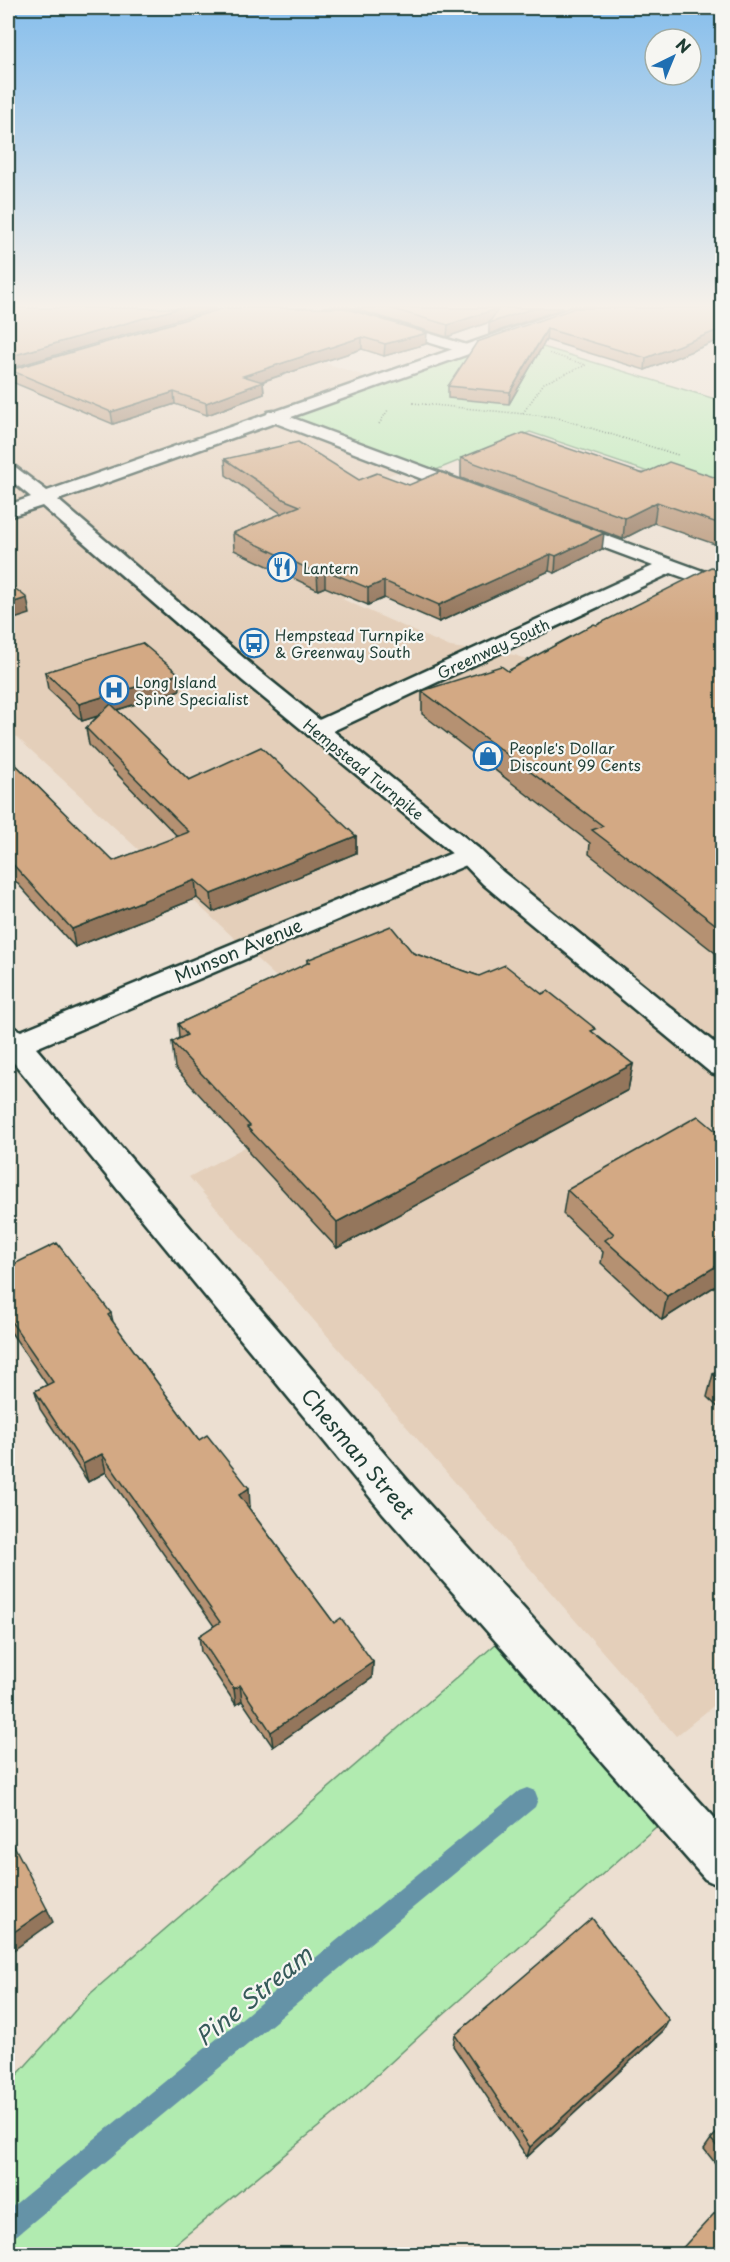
<svg xmlns="http://www.w3.org/2000/svg" width="730" height="2262" font-family="'Playpen Sans',sans-serif">
  <style>
    .built { fill: #e4cfba }
    .green { fill: #b1ebb0; stroke: #689472; stroke-width: 1.5 }
    .lines { fill: none; stroke-linecap: round; stroke-linejoin: round }
    .stream { fill: #6593a7; fill-rule: evenodd }
    .minor-casing { stroke: #1f3d34; stroke-width: 5 }
    .major-casing { stroke: #1f3d34; stroke-width: 5 }
    .path { stroke: #1f3d34; stroke-width: 1.5; stroke-dasharray: 1 2; stroke-linecap: butt }
    .minor { fill: #f6f6f2; fill-rule: evenodd }
    .major { fill: #f6f6f2; fill-rule: evenodd }
    .wall { fill: #b59172; stroke: #1f3d34; stroke-width: 1.5 }
    .shaded-wall { fill: #94765c; stroke: #1f3d34; stroke-width: 1.5 }
    .building { fill: #d3a984; stroke: #1f3d34; stroke-width: 1.5 }
    .labels { text-anchor: middle; dominant-baseline: central; stroke-width: 4.5; stroke-linejoin: round; paint-order: stroke }
    .far-poi-label { font-size: 15px; fill: #1f3d34; stroke: #f6f6f2; text-anchor: start }
    .far-street-label { font-size: 15px; fill: #1f3d34; stroke: #f6f6f2 }
    .street-label { font-size: 18px; fill: #1f3d34; stroke: #f6f6f2 }
    .near-street-label { font-size: 21px; fill: #1f3d34; stroke: #f6f6f2 }
    .near-water-label { font-size: 24px; font-style: italic; fill: #365a5a; stroke: #f6f6f2 }
  </style>
  <rect width="100%" height="100%" fill="#ecdfd1"/>
  <filter id="ink" filterUnits="userSpaceOnUse"><feTurbulence type="fractalNoise" baseFrequency=".0167" numOctaves="2"/><feDisplacementMap in="SourceGraphic" scale="12" xChannelSelector="R" yChannelSelector="G"/><feConvolveMatrix kernelMatrix="1 2 1 2 8 2 1 2 1" color-interpolation-filters="sRGB"/></filter>
  <g filter="url(#ink)">
    <polygon class="built" points="8,335 66,358 289,351 386,383 292,417 418,464 283,516 414,569 342,599 450,647 515,655 676,723 722,696 722,1699 676,1736 189,1177 381,1074 8,729"/>
    <g class="green">
      <polygon points="513,338 722,401 722,497 530,432 436,470 291,417"/>
      <polygon points="505,1636 665,1819 439,2018 339,2110 163,2254 8,2254 8,2085 91,1993"/>
    </g>
    <g class="lines">
      <polygon class="stream" points="527,1788 535,1791 538,1799 535,1807 17,2235 8,2239 8,2210 519,1791"/>
      <g class="minor-casing">
        <g id="minor">
          <polygon points="325,308 346,308 470,346 473,349 470,352 460,352 327,311"/>
          <polygon points="274,411 481,488 483,492 481,496 467,496 268,420 266,416 268,412"/>
          <polygon points="561,519 722,578 722,591 671,573 324,735 316,737 308,735 304,730 308,725 653,566 554,529 551,525 554,521"/>
          <polygon points="469,846 478,848 482,854 478,860 36,1048 413,1487 722,1826 722,1887 705,1879 383,1513 10,1058 8,1058 8,1025 21,1031"/>
        </g>
      </g>
      <g class="major-casing">
        <polygon id="major" points="571,308 591,308 589,311 58,500 259,671 478,848 503,872 722,1049 722,1076 711,1073 483,884 460,860 243,681 42,506 8,517 8,505 31,497 8,478 8,465 14,466 47,491"/>
      </g>
      <g class="path">
        <polyline points="413,403 555,417 678,455"/>
        <polyline points="523,413 544,383 586,365 548,353"/>
        <polyline points="379,424 388,410"/>
      </g>
      <use href="#minor" class="minor"/>
      <use href="#major" class="major"/>
    </g>
    <g class="wall">
      <polygon points="225,308 426,344 384,356 362,349 261,382 263,382 264,394 207,415 175,404 113,424 12,382 10,370"/>
      <polygon points="352,308 565,308 489,334 490,322 447,337"/>
      <polygon points="575,308 723,308 723,341 719,340 645,370 546,340 509,404 448,398 448,386"/>
      <polygon points="461,458 723,480 723,547 654,523 623,539 461,478"/>
      <polygon points="225,459 359,480 409,485 602,549 555,573 549,571 439,622 384,598 368,605 325,587 318,590 234,550 233,533 282,514 226,475"/>
      <polygon points="723,570 723,959 589,854 590,843 422,714 422,691 508,671 597,625"/>
      <polygon points="45,672 180,690 117,710 189,780 356,836 356,853 213,912 197,898 75,947 8,873 8,757 113,861 178,837 89,745 86,728 98,716 82,721 48,689"/>
      <polygon points="413,953 479,976 542,994 595,1034 633,1064 628,1090 337,1248 249,1153 248,1148 175,1068 172,1042 179,1038 178,1024 307,964 307,960"/>
      <polygon points="723,1137 723,1285 720,1283 662,1320 601,1263 603,1252 563,1214 567,1190"/>
      <polygon points="8,1267 111,1313 113,1322 199,1440 250,1506 248,1507 334,1623 373,1662 372,1678 273,1747 242,1701 236,1705 201,1652 199,1636 214,1626 106,1472 88,1482 40,1409 35,1391 47,1385 8,1328"/>
      <polygon points="723,1368 723,1412 707,1397 713,1374"/>
      <polygon points="663,2031 527,2157 453,2046 455,2035"/>
      <polygon points="723,2127 723,2173 704,2149 711,2139"/>
    </g>
    <g class="shaded-wall">
      <polygon points="179,308 218,308 8,369 8,357"/>
      <polygon points="499,308 498,319 447,337 448,325"/>
      <polygon points="534,308 565,308 489,334 489,323"/>
      <polygon points="547,329 546,340 509,404 510,392"/>
      <polygon points="721,329 719,340 645,370 646,358"/>
      <polygon points="427,333 426,344 384,356 385,344"/>
      <polygon points="362,337 362,349 244,387 243,376"/>
      <polygon points="263,382 264,394 207,415 206,403"/>
      <polygon points="174,392 175,404 113,424 111,412"/>
      <polygon points="657,502 654,523 623,539 625,518"/>
      <polygon points="604,533 602,549 555,573 556,556"/>
      <polygon points="551,554 549,571 439,622 439,605"/>
      <polygon points="325,570 325,587 318,590 317,573"/>
      <polygon points="384,581 384,598 368,605 368,588"/>
      <polygon points="27,598 30,614 8,621 8,604"/>
      <polygon points="179,674 180,690 82,721 79,704"/>
      <polygon points="356,836 356,853 213,912 211,894"/>
      <polygon points="195,880 197,898 75,947 72,929"/>
      <polygon points="633,1064 628,1090 337,1248 337,1222"/>
      <polygon points="723,1262 723,1274 720,1283 662,1320 667,1296"/>
      <polygon points="102,1454 106,1472 88,1482 83,1464"/>
      <polygon points="249,1488 250,1506 241,1512 239,1495"/>
      <polygon points="373,1662 372,1678 273,1747 271,1732"/>
      <polygon points="240,1685 242,1701 236,1705 234,1689"/>
      <polygon points="47,1909 53,1922 8,1954 8,1936"/>
      <polygon points="669,2020 663,2031 527,2157 530,2147"/>
    </g>
    <g class="building">
      <polygon points="8,308 179,308 8,357"/>
      <polygon points="225,308 344,308 427,333 385,344 362,337 243,376 263,382 206,403 174,392 111,412 10,370"/>
      <polygon points="389,308 534,308 489,323 499,308 448,325"/>
      <polygon points="575,308 723,308 723,330 721,329 646,358 547,329 510,392 448,386 477,342"/>
      <polygon points="523,433 643,474 669,462 723,480 723,525 657,502 625,518 461,458"/>
      <polygon points="298,442 359,480 377,473 409,485 440,472 604,533 556,556 551,554 439,605 384,581 368,588 325,570 317,573 233,533 300,506 285,500 225,459"/>
      <polygon points="711,567 723,570 723,930 592,830 603,826 422,691 501,666 508,671 594,624 597,625"/>
      <polygon points="8,583 27,598 8,604"/>
      <polygon points="142,643 179,674 79,704 45,672"/>
      <polygon points="111,704 189,780 261,747 356,836 211,894 195,880 72,929 8,859 8,757 113,861 189,832 86,728"/>
      <polygon points="391,926 413,953 479,976 505,965 542,994 548,991 596,1029 591,1031 633,1064 337,1222 247,1127 250,1126 172,1042 187,1035 178,1024 310,962 307,960"/>
      <polygon points="698,1116 723,1137 723,1262 667,1296 605,1240 614,1234 567,1190"/>
      <polygon points="57,1243 111,1313 108,1315 199,1440 207,1435 249,1488 239,1495 334,1623 341,1618 373,1662 271,1732 240,1685 234,1689 199,1636 220,1622 102,1454 83,1464 35,1391 53,1382 8,1317 8,1267"/>
      <polygon points="723,1368 723,1382 713,1374"/>
      <polygon points="8,1834 47,1909 8,1936"/>
      <polygon points="592,1918 669,2020 530,2147 455,2035"/>
      <polygon points="723,2127 723,2154 711,2139"/>
      <polygon points="723,2204 723,2254 677,2254"/>
    </g>
  </g>
  <linearGradient id="sky" x2="0" y2="1"><stop stop-color="#86beec"/><stop offset="0.49" stop-color="#f6f1ea"/><stop offset="1" stop-color="#f6f1ea" stop-opacity="0"/></linearGradient>
  <rect width="730" height="624" fill="url(#sky)"/>
  <defs>
    <g id="restaurant-ring" transform="scale(1.5)"><circle r="9.5" fill="#f6f6f2" stroke="#1f6fb2" stroke-width="1.5"/><path d="M-5-6h1v4h1v-4h1v4h1v-4h1v5L-1.5 .5V6h-2V.5L-5-1ZM5-6V6H3V1.5H1.5Q1.5-4 5-6Z" fill="#1f6fb2"/></g>
    <g id="bus-ring" transform="scale(1.5)"><circle r="9.5" fill="#f6f6f2" stroke="#1f6fb2" stroke-width="1.5"/><path d="M-5-6H5V4H4V6H2V4H-2V6H-4V4H-5ZM-3.5-4V0h7V-4ZM-3.5 1.2v1.5H-2V1.2ZM2 1.2v1.5H3.5V1.2Z" fill="#1f6fb2"/></g>
    <g id="hospital-ring" transform="scale(1.5)"><circle r="9.5" fill="#f6f6f2" stroke="#1f6fb2" stroke-width="1.5"/><path d="M-5-5h3v3.5h4V-5h3V5h-3V1.5h-4V5h-3Z" fill="#1f6fb2"/></g>
    <g id="shop-ring" transform="scale(1.5)"><circle r="9.5" fill="#f6f6f2" stroke="#1f6fb2" stroke-width="1.5"/><path d="M-5-2.5h2.3a2.7 3.5 0 0 1 5.4 0H5L5.5 6h-11ZM-1.5-2.5h3a1.5 2.3 0 0 0-3 0Z" fill="#1f6fb2"/></g>
  </defs>
  <g fill-rule="evenodd">
    <use href="#restaurant-ring" x="282" y="567"/>
    <use href="#bus-ring" x="254" y="643"/>
    <use href="#hospital-ring" x="114" y="690"/>
    <use href="#shop-ring" x="488" y="756"/>
  </g>
  <g class="labels">
    <g class="far-poi-label">
      <text x="303" y="567">Lantern</text>
      <text x="275" y="634">Hempstead Turnpike<tspan x="275" dy="17">&amp; Greenway South</tspan></text>
      <text x="135" y="681">Long Island<tspan x="135" dy="17">Spine Specialist</tspan></text>
      <text x="509" y="747">People's Dollar<tspan x="509" dy="17">Discount 99 Cents</tspan></text>
    </g>
    <g class="far-street-label">
      <text transform="translate(493 648) rotate(-25)">Greenway South</text>
      <text transform="translate(364 769) rotate(39)">Hempstead Turnpike</text>
    </g>
    <g class="street-label">
      <text transform="translate(238 950) rotate(-23)">Munson Avenue</text>
    </g>
    <g class="near-street-label">
      <text transform="translate(359 1453) rotate(50)">Chesman Street</text>
    </g>
    <g class="near-water-label">
      <text transform="translate(253 1995) rotate(-39)">Pine Stream</text>
    </g>
  </g>
  <rect width="730" height="2262" fill="none" stroke="#f6f6f2" stroke-width="30"/>
  <rect x="15" y="15" width="700" height="2232" fill="none" stroke="#1f3d34" stroke-width="2" filter="url(#ink)"/>
  <g transform="translate(673 57) rotate(43)"><circle r="28" fill="#f6f6f2" stroke="#a0aca6" stroke-width="1.5"/>
  <path d="M0-4.5L10 22L0 15L-10 22Z" fill="#1f6fb2"/>
  <text y="-9" font-size="16" font-weight="bold" text-anchor="middle" fill="#1f3d34">N</text>
  </g>
</svg>
